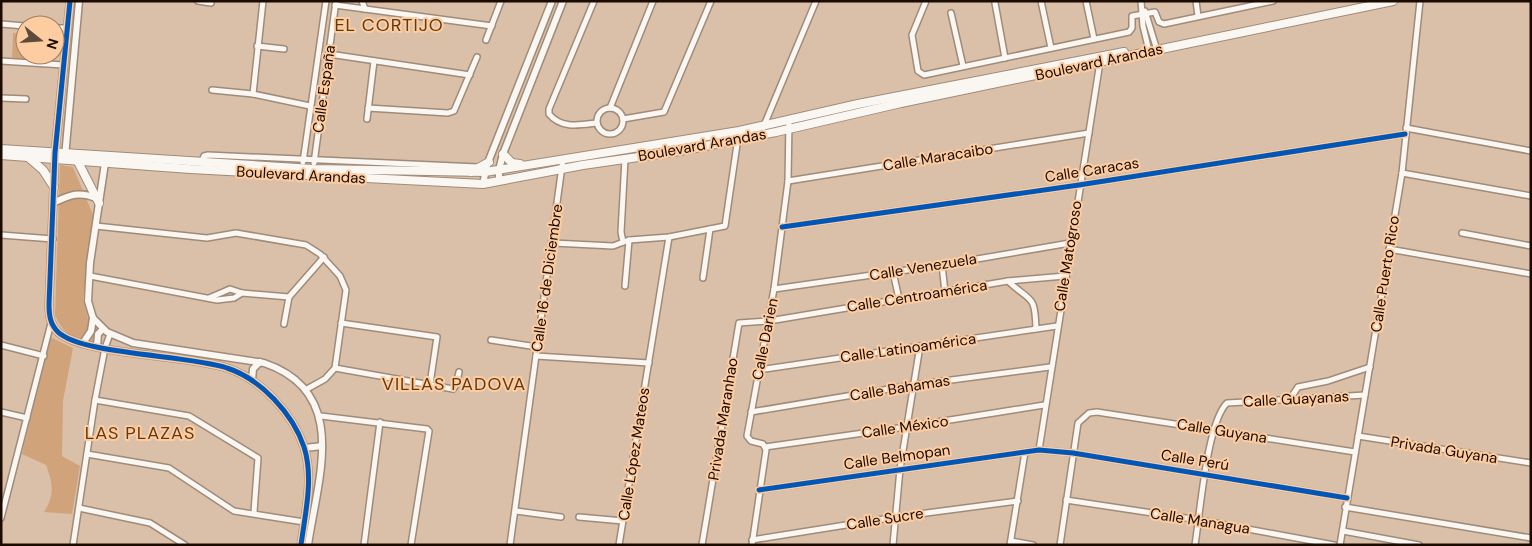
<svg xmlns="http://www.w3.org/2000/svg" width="1532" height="546" font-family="'DM Sans',sans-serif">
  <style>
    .green { fill: #d1a37a }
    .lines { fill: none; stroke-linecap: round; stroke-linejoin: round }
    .minor-casing { stroke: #9e8b79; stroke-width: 8 }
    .tertiary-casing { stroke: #9e8b79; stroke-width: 9 }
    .secondary-casing { stroke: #9e8b79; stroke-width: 10 }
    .minor { stroke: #faf6f2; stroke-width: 5 }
    .tertiary { stroke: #faf6f2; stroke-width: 6 }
    .secondary { stroke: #faf6f2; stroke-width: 8 }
    .cycleway-casing { stroke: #fdcca1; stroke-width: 8 }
    .cycleway { stroke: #0057b8; stroke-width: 5 }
    .labels { text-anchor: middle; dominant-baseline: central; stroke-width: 4; stroke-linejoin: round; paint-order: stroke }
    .street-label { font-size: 15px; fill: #1a0a00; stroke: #fdcca1 }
    .quarter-label { font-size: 18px; letter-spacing: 1px; fill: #623a10; stroke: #fdcca1 }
  </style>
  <rect width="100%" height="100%" fill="#dbc0a9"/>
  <g class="green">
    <polygon points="13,33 25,34 25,55 37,55 37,62 12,60"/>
    <path d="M 60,165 L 73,167 L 94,217 L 83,299 L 88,319 L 103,332 L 99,344 C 76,338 65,338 55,315 Z"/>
    <path d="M 50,337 L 73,348 L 63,401 L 62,456 L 80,466 L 72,514 L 44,512 C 55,494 53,484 46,465 L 22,454 Z"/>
  </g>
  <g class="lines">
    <g class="minor-casing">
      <g id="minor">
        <polyline points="198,1 211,3 211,1"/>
        <polyline points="362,1 365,9"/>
        <path d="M 594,1 L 549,109 L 549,114 C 561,129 580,125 596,123"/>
        <polyline points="926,1 912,35 918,71 924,75 1129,32 1132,28 1132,16 1155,12 1159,22 1164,24 1273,1"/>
        <polyline points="1041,1 1051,48"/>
        <polyline points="1086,1 1094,39"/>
        <polyline points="1141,1 1143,26 1149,51"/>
        <polyline points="1196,1 1198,16"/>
        <polyline points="995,3 1005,58"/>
        <polyline points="335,5 492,26"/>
        <polyline points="1145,11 1157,50"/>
        <polyline points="951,13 963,66"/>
        <polyline points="1,24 25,26"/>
        <polyline points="55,28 67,28"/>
        <polyline points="486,40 501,1"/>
        <polyline points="257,46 284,49"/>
        <polyline points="329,54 470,75"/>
        <polyline points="1,61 63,65"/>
        <polyline points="212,90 253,94 310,106"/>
        <polyline points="253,94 263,1"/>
        <polyline points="1,98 26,99"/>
        <circle cx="610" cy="121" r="13"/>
        <polyline points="368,108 448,113 454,111 477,57"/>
        <polyline points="610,108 653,1"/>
        <polyline points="367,119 374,61"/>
        <polyline points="623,119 664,112 711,1"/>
        <polyline points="1406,128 1531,151"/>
        <polyline points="760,135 816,1"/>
        <polyline points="303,162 326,1"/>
        <polyline points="201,163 204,156 208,155 478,167"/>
        <polyline points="314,163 336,1"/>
        <polyline points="1402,173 1531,196"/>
        <polyline points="788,181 1089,133"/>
        <polyline points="96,226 207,238 236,233 306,245 320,254 340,276 346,290 335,368 325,379 307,389"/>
        <polyline points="782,227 1079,185 1405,134"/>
        <polyline points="1462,233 1531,246"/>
        <polyline points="1,235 53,239"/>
        <polyline points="623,242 621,232 625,159"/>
        <polyline points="553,243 613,246 629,240 669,237 725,226 739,131"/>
        <polyline points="1389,249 1531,274"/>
        <polyline points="942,265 945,292"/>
        <polyline points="893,272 899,299"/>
        <polyline points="90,276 217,300 234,298 242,293"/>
        <polyline points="703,278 710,229"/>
        <path d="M 1008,281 C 1031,303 1035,293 1036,329"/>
        <polyline points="625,286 629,240"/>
        <polyline points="774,289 942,265 1070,243"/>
        <polyline points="209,298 230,289 242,293 289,297 324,257"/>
        <polyline points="341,323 437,337 430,384"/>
        <polyline points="284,324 289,297"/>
        <polyline points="491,340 537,347"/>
        <polyline points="1,345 44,356"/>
        <polyline points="536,356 649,363"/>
        <polyline points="335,368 453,389 456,385 459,372"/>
        <polyline points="759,370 1057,326"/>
        <polyline points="1290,399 1298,387 1328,381 1370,367"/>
        <polyline points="95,400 189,416 258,458 254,512"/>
        <polyline points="1,412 27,418"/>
        <polyline points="751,412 913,385 1050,367"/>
        <polyline points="321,416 427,429 429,431 411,545"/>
        <polyline points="1358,436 1531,463"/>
        <polyline points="765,447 906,427 1044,405"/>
        <polyline points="1039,450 1100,62"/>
        <polyline points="87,454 169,468 234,511 304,522"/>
        <polyline points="759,490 1039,450 1073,453 1347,498"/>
        <polyline points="1066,500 1199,520 1334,545"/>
        <polyline points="1345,507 1531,538"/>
        <polyline points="79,508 150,523 185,545"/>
        <polyline points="516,511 561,517"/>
        <polyline points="579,517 623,521"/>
        <polyline points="1,518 51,323"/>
        <polyline points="1343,531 1419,545"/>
        <polyline points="752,540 896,517 1018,501"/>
        <polyline points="1011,541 1033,545"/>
        <polyline points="73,545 95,400 105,348 110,334"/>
        <polyline points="364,545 380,422"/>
        <polyline points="510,545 563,159"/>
        <polyline points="619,545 669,237"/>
        <polyline points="702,545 739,323 769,321 1008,281 1065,276"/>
        <polyline points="752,545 766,450 763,444 751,441 747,436 774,289 788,181 789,121"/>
        <polyline points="893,545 900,469 920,346"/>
        <polyline points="1010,545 1025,452"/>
        <polyline points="1060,545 1078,423 1089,413 1097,412 1355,452"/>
        <path d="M 1195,545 C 1200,514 1207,422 1227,403 L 1365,395"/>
        <polyline points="1340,545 1402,173 1420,1"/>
      </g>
    </g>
    <g class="tertiary-casing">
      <g id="tertiary">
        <path d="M 70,1 L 55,153 L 49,304 C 49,315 50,324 58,332 C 82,355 190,355 227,368 C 261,379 293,414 304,447 C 314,478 305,514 301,545"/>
        <polyline points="65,157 79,1"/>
        <path d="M 105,163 L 90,263 L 88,301 L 93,318 L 107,332 L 133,343 L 264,363 C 350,392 318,477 308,545"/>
        <polyline points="499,181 499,170 503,154 563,1"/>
        <polyline points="483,184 487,165 552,1"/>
        <path d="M 55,202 C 70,195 79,191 96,198"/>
        <polyline points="83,343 91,331 93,318"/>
        <polyline points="97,346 98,334 103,329"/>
        <polyline points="252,380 253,369 260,362"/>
        <polyline points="305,448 322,446"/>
      </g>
    </g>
    <g class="secondary-casing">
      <g id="secondary">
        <polyline points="1,149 313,169 485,172 739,131 858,104 1124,52"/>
        <polyline points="503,154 512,163 520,164"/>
        <polyline points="1,155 190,169 483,184 583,165 680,151 776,132 901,103 1393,1"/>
        <polyline points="28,157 43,170 54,187"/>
        <polyline points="76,158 99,203"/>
        <polyline points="471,172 489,162"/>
      </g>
    </g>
    <use href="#minor" class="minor"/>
    <use href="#tertiary" class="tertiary"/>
    <use href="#secondary" class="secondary"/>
    <g class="cycleway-casing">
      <g id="cycleway">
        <path d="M 70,1 L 55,153 L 49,304 C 49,315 50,324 58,332 C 82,355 190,355 227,368 C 261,379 293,414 304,447 C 314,478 305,514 301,545"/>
        <polyline points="782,227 1079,185 1405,134"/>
        <polyline points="759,490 1039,450 1073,453 1347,498"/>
      </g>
    </g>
    <use href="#cycleway" class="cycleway"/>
  </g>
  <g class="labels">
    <g class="street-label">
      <text transform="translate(1099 62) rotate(-12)">Boulevard Arandas</text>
      <text transform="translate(324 89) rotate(-82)">Calle España</text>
      <text transform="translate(702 145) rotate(-10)">Boulevard Arandas</text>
      <text transform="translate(938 157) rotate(-9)">Calle Maracaibo</text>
      <text transform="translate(1092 170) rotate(-9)">Calle Caracas</text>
      <text transform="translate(301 175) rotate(3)">Boulevard Arandas</text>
      <text transform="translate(1068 256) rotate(-81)">Calle Matogroso</text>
      <text transform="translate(923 267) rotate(-9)">Calle Venezuela</text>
      <text transform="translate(1385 274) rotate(-81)">Calle Puerto Rico</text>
      <text transform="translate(547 278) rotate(-82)">Calle 16 de Diciembre</text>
      <text transform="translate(917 296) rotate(-9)">Calle Centroamérica</text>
      <text transform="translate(765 339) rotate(-79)">Calle Darien</text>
      <text transform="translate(908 348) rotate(-8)">Calle Latinoamérica</text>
      <text transform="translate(900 388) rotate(-9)">Calle Bahamas</text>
      <text transform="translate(1296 399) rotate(-3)">Calle Guayanas</text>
      <text transform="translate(723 419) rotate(-81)">Privada Maranhao</text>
      <text transform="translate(905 427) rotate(-8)">Calle México</text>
      <text transform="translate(1222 431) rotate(9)">Calle Guyana</text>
      <text transform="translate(1444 450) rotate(9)">Privada Guyana</text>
      <text transform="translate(634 454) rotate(-81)">Calle López Mateos</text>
      <text transform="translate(897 457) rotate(-8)">Calle Belmopan</text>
      <text transform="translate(1195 460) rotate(9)">Calle Perú</text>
      <text transform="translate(885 519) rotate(-9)">Calle Sucre</text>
      <text transform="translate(1200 521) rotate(9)">Calle Managua</text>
    </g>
    <g class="quarter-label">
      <text x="389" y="25">EL CORTIJO</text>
      <text x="454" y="384">VILLAS PADOVA</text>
      <text x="140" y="433">LAS PLAZAS</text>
    </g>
  </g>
  <rect width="1532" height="546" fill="none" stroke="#1a0a00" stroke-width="5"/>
  <g transform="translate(40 40) rotate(107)"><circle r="24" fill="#fdcca1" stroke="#a27e61"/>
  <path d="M0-4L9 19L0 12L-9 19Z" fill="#5e4a3b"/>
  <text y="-8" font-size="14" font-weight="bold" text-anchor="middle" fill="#1a0a00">N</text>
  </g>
</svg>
